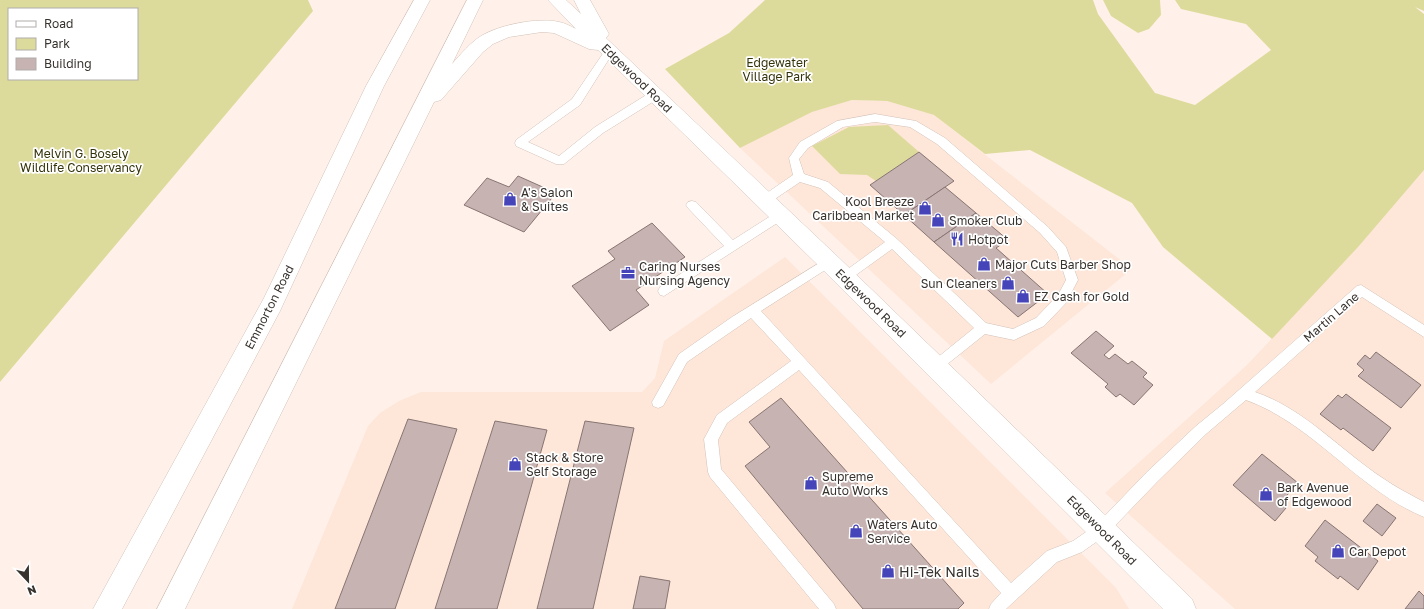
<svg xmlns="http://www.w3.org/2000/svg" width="1424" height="609" font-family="'Golos Text',sans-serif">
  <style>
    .built { fill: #fee6d8 }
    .green { fill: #dddb9c; fill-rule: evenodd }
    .building { fill: #c7b3b1; stroke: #877573 }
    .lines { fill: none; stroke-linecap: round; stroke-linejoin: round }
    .service-casing { stroke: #d2c2b8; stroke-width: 1 }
    .secondary-casing { stroke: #d2c2b8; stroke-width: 1 }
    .service { fill: #fff; fill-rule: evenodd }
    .secondary { fill: #fff; fill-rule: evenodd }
    .labels { text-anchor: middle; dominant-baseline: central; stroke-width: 3.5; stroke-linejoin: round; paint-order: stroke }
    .park-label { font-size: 12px; fill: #35330a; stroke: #fff }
    .street-label { font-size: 12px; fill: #38322e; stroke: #fff }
    .poi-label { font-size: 12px; fill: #38322e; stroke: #fff; text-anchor: start }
    .near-poi-label { font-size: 14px; fill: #38322e; stroke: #fff; text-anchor: start }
  </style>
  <rect width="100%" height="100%" fill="#fff1e9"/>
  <g class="built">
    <polygon points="852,100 887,101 934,115 1132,269 991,384 740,148 812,112"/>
    <polygon points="1424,170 1424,609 1235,609 1105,493 1247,365 1359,246"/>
    <polygon points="785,257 1116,588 1129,609 292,609 368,426 380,413 399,401 421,392 642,392 655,378 664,341"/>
  </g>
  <g class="green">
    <path d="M 0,0 L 308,0 L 313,11 L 0,382 ZM 9,9 L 137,9 L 137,79 L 9,79 Z"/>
    <polygon points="765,0 1093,0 1098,14 1155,93 1195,105 1271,50 1246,24 1181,9 1175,0 1424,0 1424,11 1415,7 1424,14 1424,170 1359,246 1272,339 1163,247 1132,203 1030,150 985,154 934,115 887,101 852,100 812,112 740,148 665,69 729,33"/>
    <polygon points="1103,0 1160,0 1161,15 1149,29 1138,33 1111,16"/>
    <polygon points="888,125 919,152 876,181 867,175 840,174 812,146 849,127"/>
  </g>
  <g class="building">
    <polygon points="919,152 954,181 904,215 870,185"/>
    <polygon points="518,176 556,193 524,232 464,205 487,178 509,187"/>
    <polygon points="945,187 976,213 934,242 904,215"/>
    <polygon points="976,213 1008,240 996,248 1048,294 1018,317 934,242"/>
    <polygon points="652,223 685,257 636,290 649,305 610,331 572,286 615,259 608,251"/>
    <polygon points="1096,331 1114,346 1104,355 1109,359 1115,354 1128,364 1132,361 1147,373 1143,377 1153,385 1134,405 1120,394 1116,397 1105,387 1108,384 1071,353"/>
    <polygon points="1376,352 1421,385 1401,408 1358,376 1364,370 1357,364 1365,355 1370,359"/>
    <polygon points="1346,394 1391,428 1373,451 1343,428 1341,430 1320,414 1338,395 1342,398"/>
    <polygon points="781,398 964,603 958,609 863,609 745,466 770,447 749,422"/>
    <polygon points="408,419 457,429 395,609 335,609"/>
    <polygon points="495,421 547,430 497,609 435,609"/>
    <polygon points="585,421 634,428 593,609 537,609"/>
    <polygon points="1262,454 1298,483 1280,503 1286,508 1275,521 1233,485"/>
    <polygon points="1377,504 1396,518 1382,536 1363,521"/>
    <polygon points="1325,520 1378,561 1358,590 1340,576 1338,579 1315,561 1318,557 1305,546"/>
    <polygon points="640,576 670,581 665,609 633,609"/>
    <polygon points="1419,591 1424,596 1424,609 1405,609"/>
  </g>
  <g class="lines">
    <g class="service-casing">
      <g id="service">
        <polygon points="609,48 614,51 580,105 528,142 559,156 595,127 651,92 659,92 660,95 659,98 603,133 564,164 556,164 516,146 515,143 516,140 572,99 606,49"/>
        <path d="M 875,114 L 916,121 L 945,138 L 1048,227 L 1066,247 L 1078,280 L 1066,303 L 1044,326 L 1014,340 L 985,334 L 940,370 L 936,372 L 932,370 L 930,366 L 932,362 L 974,328 L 892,249 L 849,280 L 845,282 L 841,280 L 839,277 L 841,274 L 885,242 L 820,188 L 800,182 L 769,203 L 765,204 L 761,203 L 759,200 L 761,197 L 793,175 L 789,158 L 800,142 L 837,121 ZM 875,122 L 910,127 L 937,144 L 1040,233 L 1057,252 L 1066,280 L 1058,295 L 1036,318 L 1013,329 L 986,323 L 897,239 L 828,182 L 804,174 L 799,159 L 808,148 L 843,127 Z"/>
        <polygon points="692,201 696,202 733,240 777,212 781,211 785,212 787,215 785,218 664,296 660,295 658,291 660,287 724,246 688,208 686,205 688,202"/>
        <path d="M 829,257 L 833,259 L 835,262 L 833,265 L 761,311 L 1011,583 L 1047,551 L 1073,541 L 1096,525 L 1147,472 L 1196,426 L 1223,404 L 1357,286 L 1361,285 L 1424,325 L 1424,337 L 1362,297 L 1255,392 C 1305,409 1341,451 1384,479 C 1397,488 1411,495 1424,502 L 1424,517 C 1358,490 1313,424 1246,400 L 1206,434 L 1157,482 L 1106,535 L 1082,552 L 1057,562 L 1006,609 L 989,609 L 991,604 L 1001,593 L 799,370 L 727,423 L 718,440 L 721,469 L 834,604 L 836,609 L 819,609 L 710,477 L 708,472 L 704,439 L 717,415 L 791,361 L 751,318 L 687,362 L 663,406 L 658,408 L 653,406 L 652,402 L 679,354 L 732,317 Z"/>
      </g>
    </g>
    <g class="secondary-casing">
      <g id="secondary">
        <polygon points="414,0 430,0 384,86 280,311 122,609 93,609 264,298 366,86"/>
        <path d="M 467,0 L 483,0 L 452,64 C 461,54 470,43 481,36 C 499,25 538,17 559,22 C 565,23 570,26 576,29 L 548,0 L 566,0 L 581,14 L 574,0 L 590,0 L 609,34 L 606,38 L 837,256 L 1192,599 L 1196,609 L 1163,609 L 821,268 L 598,50 L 589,49 L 554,33 L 542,32 L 509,37 L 493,44 L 483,52 L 441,100 L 434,102 L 185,609 L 157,609 Z"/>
      </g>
    </g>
    <use href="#service" class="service"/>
    <use href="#secondary" class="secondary"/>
  </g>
  <defs>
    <g id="shop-bare" transform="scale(1.08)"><path d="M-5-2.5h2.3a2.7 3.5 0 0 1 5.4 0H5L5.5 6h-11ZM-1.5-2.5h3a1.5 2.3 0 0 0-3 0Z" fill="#4644b9" stroke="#fff" stroke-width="2.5" paint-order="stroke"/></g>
    <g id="restaurant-bare" transform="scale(1.08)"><path d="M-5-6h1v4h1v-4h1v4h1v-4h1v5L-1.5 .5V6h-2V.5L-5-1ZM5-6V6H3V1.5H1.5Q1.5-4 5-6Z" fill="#4644b9" stroke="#fff" stroke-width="2.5" paint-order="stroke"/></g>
    <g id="office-bare" transform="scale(1.08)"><path d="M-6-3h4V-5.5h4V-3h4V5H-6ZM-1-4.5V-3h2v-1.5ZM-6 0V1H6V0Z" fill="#4644b9" stroke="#fff" stroke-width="2.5" paint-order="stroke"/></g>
  </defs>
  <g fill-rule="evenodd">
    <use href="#shop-bare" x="510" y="199"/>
    <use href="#shop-bare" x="925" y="208"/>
    <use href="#shop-bare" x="938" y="220"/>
    <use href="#restaurant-bare" x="957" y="239"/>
    <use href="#shop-bare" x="984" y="264"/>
    <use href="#office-bare" x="628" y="273"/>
    <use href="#shop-bare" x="1008" y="283"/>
    <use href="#shop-bare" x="1023" y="296"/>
    <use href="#shop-bare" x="515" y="464"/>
    <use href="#shop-bare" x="811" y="483"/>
    <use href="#shop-bare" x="1266" y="494"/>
    <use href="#shop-bare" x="856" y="531"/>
    <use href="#shop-bare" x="1338" y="551"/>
    <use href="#shop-bare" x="888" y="571"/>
  </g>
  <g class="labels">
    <g class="park-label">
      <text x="777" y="62">Edgewater<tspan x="777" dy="14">Village Park</tspan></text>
      <text x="81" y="153">Melvin G. Bosely<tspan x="81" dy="14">Wildlife Conservancy</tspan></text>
    </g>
    <g class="street-label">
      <text transform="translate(637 78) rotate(44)">Edgewood Road</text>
      <text transform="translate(871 303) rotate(44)">Edgewood Road</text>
      <text transform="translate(269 307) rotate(-63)">Emmorton Road</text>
      <text transform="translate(1331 317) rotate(-41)">Martin Lane</text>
      <text transform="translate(1102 530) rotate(45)">Edgewood Road</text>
    </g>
    <g class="poi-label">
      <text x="521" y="192">A's Salon<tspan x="521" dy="14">&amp; Suites</tspan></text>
      <text x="914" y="201" text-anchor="end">Kool Breeze<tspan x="914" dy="14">Caribbean Market</tspan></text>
      <text x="949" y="220">Smoker Club</text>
      <text x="968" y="239">Hotpot</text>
      <text x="995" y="264">Major Cuts Barber Shop</text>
      <text x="639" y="266">Caring Nurses<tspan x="639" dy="14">Nursing Agency</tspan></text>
      <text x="997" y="283" text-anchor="end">Sun Cleaners</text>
      <text x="1034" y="296">EZ Cash for Gold</text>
      <text x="526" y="457">Stack &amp; Store<tspan x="526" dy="14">Self Storage</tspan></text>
      <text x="822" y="476">Supreme<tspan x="822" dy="14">Auto Works</tspan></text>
      <text x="1277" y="487">Bark Avenue<tspan x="1277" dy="14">of Edgewood</tspan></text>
      <text x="867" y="524">Waters Auto<tspan x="867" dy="14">Service</tspan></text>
      <text x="1349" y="551">Car Depot</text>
    </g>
    <g class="near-poi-label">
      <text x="899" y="571">Hi-Tek Nails</text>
    </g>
  </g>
  <rect x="8" y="8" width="130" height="72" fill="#ffffff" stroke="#afadab"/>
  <rect x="16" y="21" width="20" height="6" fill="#ffffff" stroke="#afadab"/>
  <text x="44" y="28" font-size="12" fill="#38322e">Road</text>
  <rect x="16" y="38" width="20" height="12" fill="#dddb9c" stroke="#afadab"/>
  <text x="44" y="48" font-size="12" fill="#38322e">Park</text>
  <rect x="16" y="58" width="20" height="12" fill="#c7b3b1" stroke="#afadab"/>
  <text x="44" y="68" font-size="12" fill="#38322e">Building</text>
  <g transform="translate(28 581) rotate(158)" stroke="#ffffff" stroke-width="3" paint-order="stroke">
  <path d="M0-3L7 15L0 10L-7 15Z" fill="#38322e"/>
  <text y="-6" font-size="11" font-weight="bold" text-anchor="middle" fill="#38322e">N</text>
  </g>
</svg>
